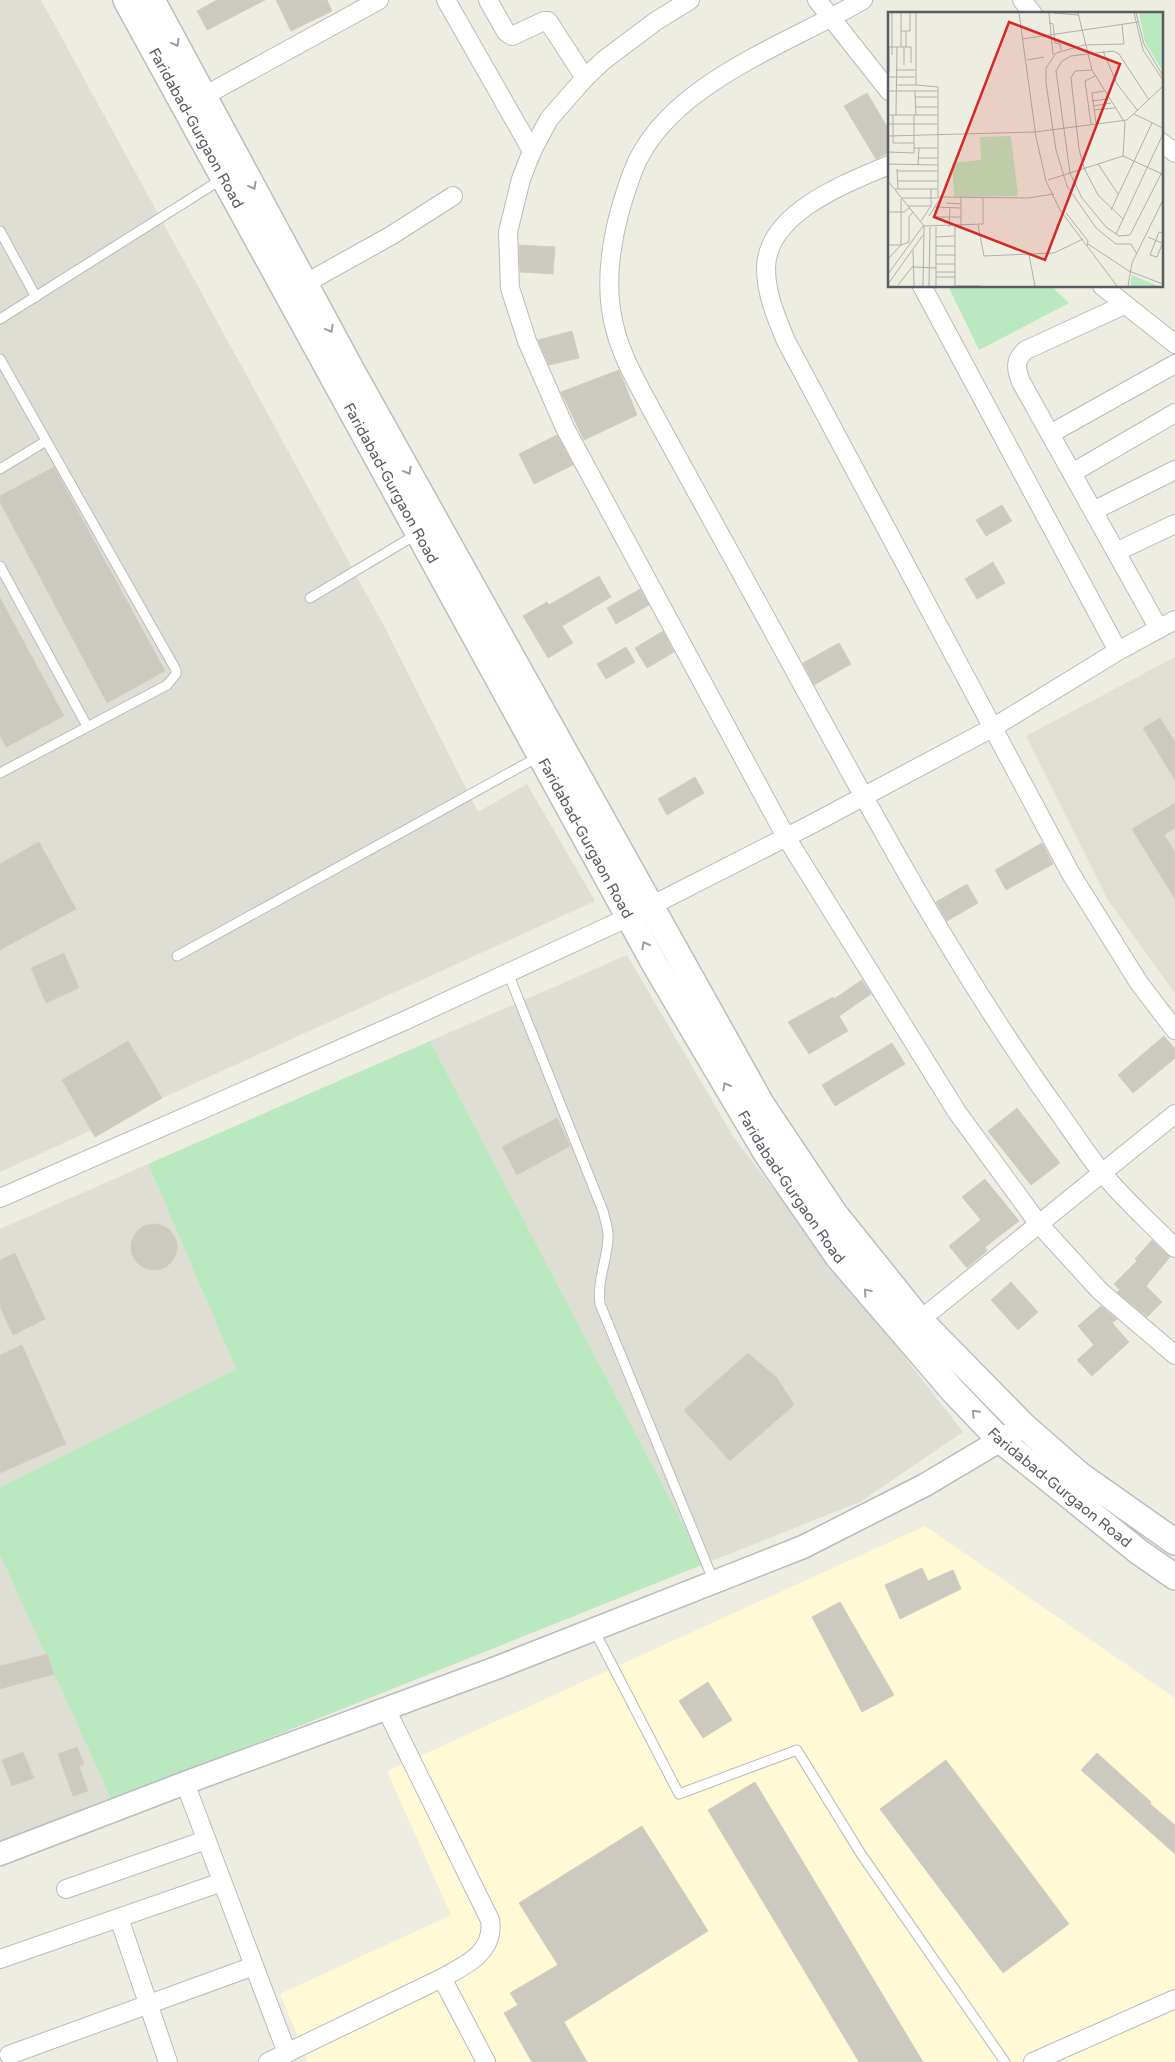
<svg xmlns="http://www.w3.org/2000/svg" width="1175" height="2062" font-family="'Varela Round',sans-serif">
  <style>
    .commercial { fill: #fff9d5 }
    .industrial { fill: #deded5 }
    .education { fill: #e0dfd1 }
    .green { fill: #bae9bf }
    .building { fill: #cbc9c0; stroke: #d3cfbe }
    .lines { fill: none; stroke-linecap: round; stroke-linejoin: round }
    .service-casing { stroke: #b9bbc1; stroke-width: 11 }
    .minor-casing { stroke: #b9bbc1; stroke-width: 20 }
    .tertiary-casing { stroke: #b9bbc1; stroke-width: 25 }
    .secondary-casing { stroke: #bcbec6; stroke-width: 28 }
    .service { stroke: #fff; stroke-width: 9 }
    .minor { stroke: #fff; stroke-width: 18 }
    .tertiary { stroke: #fff; stroke-width: 22 }
    .secondary { stroke: #fff; stroke-width: 25 }
    .oneway { stroke: #9b9ea1 }
    .labels { text-anchor: middle; dominant-baseline: central; stroke-width: 4; stroke-linejoin: round; paint-order: stroke }
    .street-label { font-size: 15px; fill: #595d63; stroke: #fff }
    .inset-road { fill: none; stroke: #aeafab; stroke-width: 1 }
    .view { fill: #d62828; fill-opacity: 0.15; stroke: #d62828; stroke-width: 2.5 }
    .inset-edge { fill: none; stroke: #595d63; stroke-width: 2.5 }
  </style>
  <rect width="100%" height="100%" fill="#eeede1"/>
  <polygon class="commercial" points="925,1526 1175,1698 1175,2062 306,2062 308,2061 280,1994 451,1915 387,1771"/>
  <g class="industrial">
    <polygon points="0,0 41,0 385,628 478,812 527,784 595,901 0,1172"/>
    <polygon points="627,955 734,1138 963,1432 860,1502 704,1564 430,1041"/>
    <polygon points="148,1164 236,1369 0,1487 0,1229"/>
    <polygon points="0,1555 112,1801 0,1846"/>
  </g>
  <polygon class="education" points="1175,657 1175,993 1108,900 1026,736"/>
  <g class="green">
    <polygon points="948,286 1051,286 1069,303 979,350"/>
    <polygon points="430,1041 704,1564 112,1801 0,1555 0,1487 236,1369 148,1164"/>
  </g>
  <g class="building">
    <polygon points="217,0 265,0 207,30 197,11"/>
    <polygon points="276,0 327,0 332,11 291,31"/>
    <polygon points="867,93 889,130 889,152 876,159 844,106"/>
    <polygon points="519,245 555,247 553,274 520,272"/>
    <polygon points="572,331 579,358 549,365 538,340"/>
    <polygon points="619,370 637,415 584,440 561,392"/>
    <polygon points="557,435 573,465 534,484 519,454"/>
    <polygon points="54,467 165,671 107,703 0,502 0,496"/>
    <polygon points="1002,505 1012,521 986,536 976,520"/>
    <polygon points="993,562 1005,583 977,599 965,579"/>
    <polygon points="599,576 611,597 562,626 573,643 548,658 523,616 547,602 549,605"/>
    <polygon points="640,589 649,605 616,624 607,608"/>
    <polygon points="0,598 64,716 6,747 0,736"/>
    <polygon points="663,631 674,652 647,668 635,648"/>
    <polygon points="839,643 851,664 814,685 803,663"/>
    <polygon points="626,647 635,662 606,679 597,664"/>
    <polygon points="1160,718 1175,742 1175,780 1143,728"/>
    <polygon points="695,777 704,793 667,815 658,799"/>
    <polygon points="1175,803 1175,828 1164,835 1175,852 1175,899 1132,829"/>
    <polygon points="39,842 76,909 0,950 0,864"/>
    <polygon points="1042,843 1053,864 1006,890 995,870"/>
    <polygon points="967,884 978,903 947,921 936,902"/>
    <polygon points="64,953 79,988 46,1003 31,968"/>
    <polygon points="862,980 871,994 839,1016 848,1031 809,1054 788,1022 833,997 834,999"/>
    <polygon points="1164,1036 1175,1049 1175,1058 1133,1093 1118,1075"/>
    <polygon points="128,1041 162,1098 95,1137 62,1080"/>
    <polygon points="892,1043 905,1064 835,1106 822,1085"/>
    <polygon points="1017,1108 1060,1163 1031,1185 988,1131"/>
    <polygon points="557,1118 570,1146 517,1175 502,1147"/>
    <polygon points="985,1179 1019,1221 985,1247 987,1251 967,1268 949,1246 981,1220 962,1197"/>
    <circle cx="154" cy="1247" r="23"/>
    <polygon points="1152,1240 1170,1257 1146,1286 1162,1302 1147,1317 1117,1292 1120,1290 1114,1284 1137,1261 1135,1259"/>
    <polygon points="15,1253 45,1319 13,1335 0,1307 0,1260"/>
    <polygon points="1011,1282 1038,1312 1018,1330 991,1300"/>
    <polygon points="1101,1306 1117,1319 1112,1323 1129,1342 1092,1376 1077,1360 1094,1345 1078,1326"/>
    <polygon points="22,1345 66,1444 0,1473 0,1355"/>
    <polygon points="748,1353 777,1378 794,1405 730,1461 684,1410"/>
    <polygon points="922,1568 928,1581 953,1570 961,1589 900,1619 885,1585"/>
    <polygon points="840,1602 894,1695 862,1712 812,1617"/>
    <polygon points="47,1654 54,1674 0,1689 0,1666"/>
    <polygon points="708,1682 732,1720 703,1738 679,1701"/>
    <polygon points="77,1747 84,1764 79,1766 88,1791 73,1796 58,1754"/>
    <polygon points="23,1752 34,1778 12,1786 2,1760"/>
    <polygon points="1097,1753 1151,1802 1150,1804 1175,1825 1175,1854 1081,1770"/>
    <polygon points="946,1760 1069,1924 1003,1973 880,1809"/>
    <polygon points="755,1782 923,2062 859,2062 708,1810"/>
    <polygon points="642,1826 708,1931 564,2022 587,2062 532,2062 504,2013 518,2005 510,1993 558,1965 519,1903"/>
  </g>
  <g class="lines">
    <g class="service-casing">
      <g id="service">
        <polyline points="0,231 36,297"/>
        <polyline points="0,319 222,179"/>
        <polyline points="0,359 176,670 176,674 167,685 0,773"/>
        <polyline points="0,469 46,441"/>
        <polyline points="0,566 87,726"/>
        <polyline points="310,598 417,534"/>
        <polyline points="177,956 538,757"/>
        <path d="M 508,973 L 603,1211 C 605,1220 609,1230 608,1238 C 607,1261 597,1280 600,1304 L 714,1582"/>
        <polyline points="594,1630 679,1794 797,1750 861,1854 1005,2062"/>
      </g>
    </g>
    <g class="minor-casing">
      <g id="minor">
        <polyline points="446,0 532,151"/>
        <polyline points="488,0 506,32 512,36 544,21 548,21 585,78"/>
        <polyline points="690,0 656,21 604,60 585,78 549,119 532,151 521,179 508,232 510,288 527,341 565,428 786,837 957,1112 1038,1223 1100,1291 1175,1355"/>
        <polyline points="817,0 889,91"/>
        <path d="M 863,0 C 789,44 666,84 633,171 C 614,221 601,277 615,329 C 623,361 642,391 657,420 C 688,476 719,533 750,589 C 847,764 938,944 1055,1107 C 1070,1128 1084,1150 1100,1170 C 1122,1198 1150,1222 1175,1248"/>
        <polyline points="1022,0 1033,14"/>
        <polyline points="195,101 379,0"/>
        <polyline points="1161,142 1175,153"/>
        <path d="M 889,165 C 847,183 767,212 766,268 C 766,294 776,317 786,341 L 1071,874 L 1139,983 L 1175,1030"/>
        <polyline points="306,283 392,235 453,196"/>
        <polyline points="922,286 1118,651"/>
        <polyline points="1102,286 1175,344"/>
        <path d="M 1124,305 L 1026,350 C 1014,360 1016,369 1021,382 L 1159,629"/>
        <polyline points="1050,434 1175,364"/>
        <polyline points="1072,473 1175,413"/>
        <polyline points="1093,511 1175,470"/>
        <polyline points="1116,552 1175,524"/>
        <polyline points="0,1198 404,1021 629,917 812,824 994,727 1118,651 1175,620"/>
        <polyline points="920,1320 1175,1114"/>
        <polyline points="185,1783 287,2053"/>
        <polyline points="66,1889 206,1840"/>
        <polyline points="119,1918 168,2062"/>
        <polyline points="0,1959 222,1882"/>
        <polyline points="442,1978 486,2062"/>
        <polyline points="9,2055 254,1966"/>
        <path d="M 268,2062 L 442,1978 C 466,1965 495,1952 490,1920 L 386,1709"/>
        <polyline points="1033,2062 1175,1999"/>
      </g>
    </g>
    <g class="tertiary-casing">
      <polyline id="tertiary" points="0,1854 185,1783 496,1668 803,1547 925,1485 1024,1426"/>
    </g>
    <g class="secondary-casing">
      <g id="secondary">
        <path id="s1" d="M 126,0 L 655,965 L 766,1153 L 838,1257 L 953,1391 L 1000,1440 L 1139,1552 L 1175,1577"/>
        <polyline points="152,0 351,369 762,1105 835,1214 920,1320 1024,1426 1080,1475 1175,1542"/>
      </g>
    </g>
    <use href="#service" class="service"/>
    <use href="#minor" class="minor"/>
    <use href="#tertiary" class="tertiary"/>
    <use href="#secondary" class="secondary"/>
  </g>
  <defs><path id="oneway-chevron" d="M-2-3.5L2.5 0L-2 3.5" fill="none" stroke-width="1.6" stroke-linecap="round" stroke-linejoin="round" transform="scale(1.25)"/></defs>
  <g class="oneway">
    <use href="#oneway-chevron" transform="translate(176 43) rotate(61)"/>
    <use href="#oneway-chevron" transform="translate(253 186) rotate(61)"/>
    <use href="#oneway-chevron" transform="translate(330 329) rotate(62)"/>
    <use href="#oneway-chevron" transform="translate(408 471) rotate(61)"/>
    <use href="#oneway-chevron" transform="translate(645 945) rotate(-119)"/>
    <use href="#oneway-chevron" transform="translate(726 1086) rotate(-120)"/>
    <use href="#oneway-chevron" transform="translate(867 1292) rotate(-130)"/>
    <use href="#oneway-chevron" transform="translate(975 1413) rotate(-134)"/>
  </g>
  <g class="labels">
    <g class="street-label">
      <text stroke="none"><textPath href="#s1" startOffset="146">Faridabad-Gurgaon Road</textPath></text>
      <text stroke="none"><textPath href="#s1" startOffset="551">Faridabad-Gurgaon Road</textPath></text>
      <text stroke="none"><textPath href="#s1" startOffset="956">Faridabad-Gurgaon Road</textPath></text>
      <text stroke="none"><textPath href="#s1" startOffset="1361">Faridabad-Gurgaon Road</textPath></text>
      <text stroke="none"><textPath href="#s1" startOffset="1766">Faridabad-Gurgaon Road</textPath></text>
    </g>
  </g>
  <g transform="translate(888 12)">
    <rect width="275" height="275" fill="#eeede1"/>
    <path d="M 251,1 L 275,1 L 275,60 L 257,30 ZM 123,124 L 130,184 L 66,185 L 64,151 L 93,148 L 92,125 ZM 244,263 L 270,274 L 242,274 Z" fill="#bae9bf"/>
    <path class="inset-road" d="M 4,1 L 4,43M 28,1 L 28,73 L 50,75 L 50,185 L 140,186 L 166,182M 131,1 L 148,125 L 158,169 L 172,198 L 229,274M 161,1 L 165,43M 165,1 L 191,3M 190,1 L 204,58 L 237,111 L 235,144M 246,1 L 255,38 L 275,68M 248,1 L 256,32 L 275,64M 161,11 L 165,12 L 167,31 L 172,32 L 173,38M 234,13 L 236,32 L 196,33 L 168,41 L 158,56 L 158,71 L 168,138 L 179,174 L 208,216 L 228,232 L 243,232 L 249,242M 13,19 L 22,19 L 22,1M 18,19 L 18,35M 134,27 L 250,10M 0,35 L 23,35 L 23,51M 1,35 L 1,60M 13,35 L 13,1M 215,39 L 229,72 L 250,99M 139,48 L 156,45M 16,53 L 16,35M 8,58 L 27,58M 204,58 L 187,59 L 183,66 L 191,137 L 196,156 L 210,183 L 235,207M 0,65 L 27,65M 8,73 L 28,73M 0,79 L 49,79M 27,79 L 28,103M 27,85 L 49,85M 261,88 L 231,42 L 225,39 L 183,44 L 174,49 L 168,59 L 182,161 L 194,186 L 218,215 L 231,224 L 242,223 L 275,158M 204,89 L 220,87M 205,94 L 223,91M 28,95 L 49,95M 206,98 L 227,96M 246,102 L 275,116M 0,103 L 49,103M 5,103 L 5,131 L 26,131M 8,103 L 9,35M 208,111 L 204,81 L 216,79M 0,112 L 49,112M 203,112 L 197,69 L 207,64M 0,124 L 147,120 L 239,108 L 275,74M 26,136 L 49,136M 0,140 L 26,141 L 26,103M 30,146 L 49,146M 0,152 L 49,153M 30,152 L 31,136M 210,152 L 230,182M 9,157 L 10,177M 9,159 L 49,159M 160,168 L 235,144 L 274,162M 0,169 L 36,214 L 35,274M 9,169 L 49,169M 7,177 L 49,177M 14,186 L 50,186M 58,191 L 73,192M 20,194 L 43,194M 47,195 L 73,196M 223,198 L 264,111M 0,200 L 16,200 L 21,196M 178,201 L 200,229 L 199,234M 41,204 L 53,185M 47,205 L 73,205M 33,209 L 43,194 L 43,177M 90,213 L 96,244 L 166,241 L 195,227M 36,214 L 95,212 L 95,186M 61,215 L 62,196M 73,215 L 73,185M 275,221 L 271,220 L 262,243 L 269,245 L 275,230M 228,222 L 275,122M 48,225 L 66,224M 260,225 L 274,231M 200,232 L 241,259 L 275,272M 0,233 L 13,233 L 13,187M 48,234 L 67,234M 25,238 L 26,274M 48,243 L 67,243M 141,243 L 147,274M 0,247 L 13,233 L 21,230 L 21,205 L 25,200M 48,252 L 67,252M 26,255 L 48,256M 48,260 L 67,260M 0,262 L 35,214M 48,265 L 67,265M 0,272 L 35,223M 10,273 L 25,254M 41,274 L 42,215M 48,274 L 48,215M 67,274 L 67,215M 67,274 L 93,274M 240,274 L 244,251 L 275,188"/>
    <path class="view" d="M 121,10 L 232,52 L 157,248 L 46,205 Z"/>
    <rect width="275" height="275" class="inset-edge"/>
  </g>
</svg>
